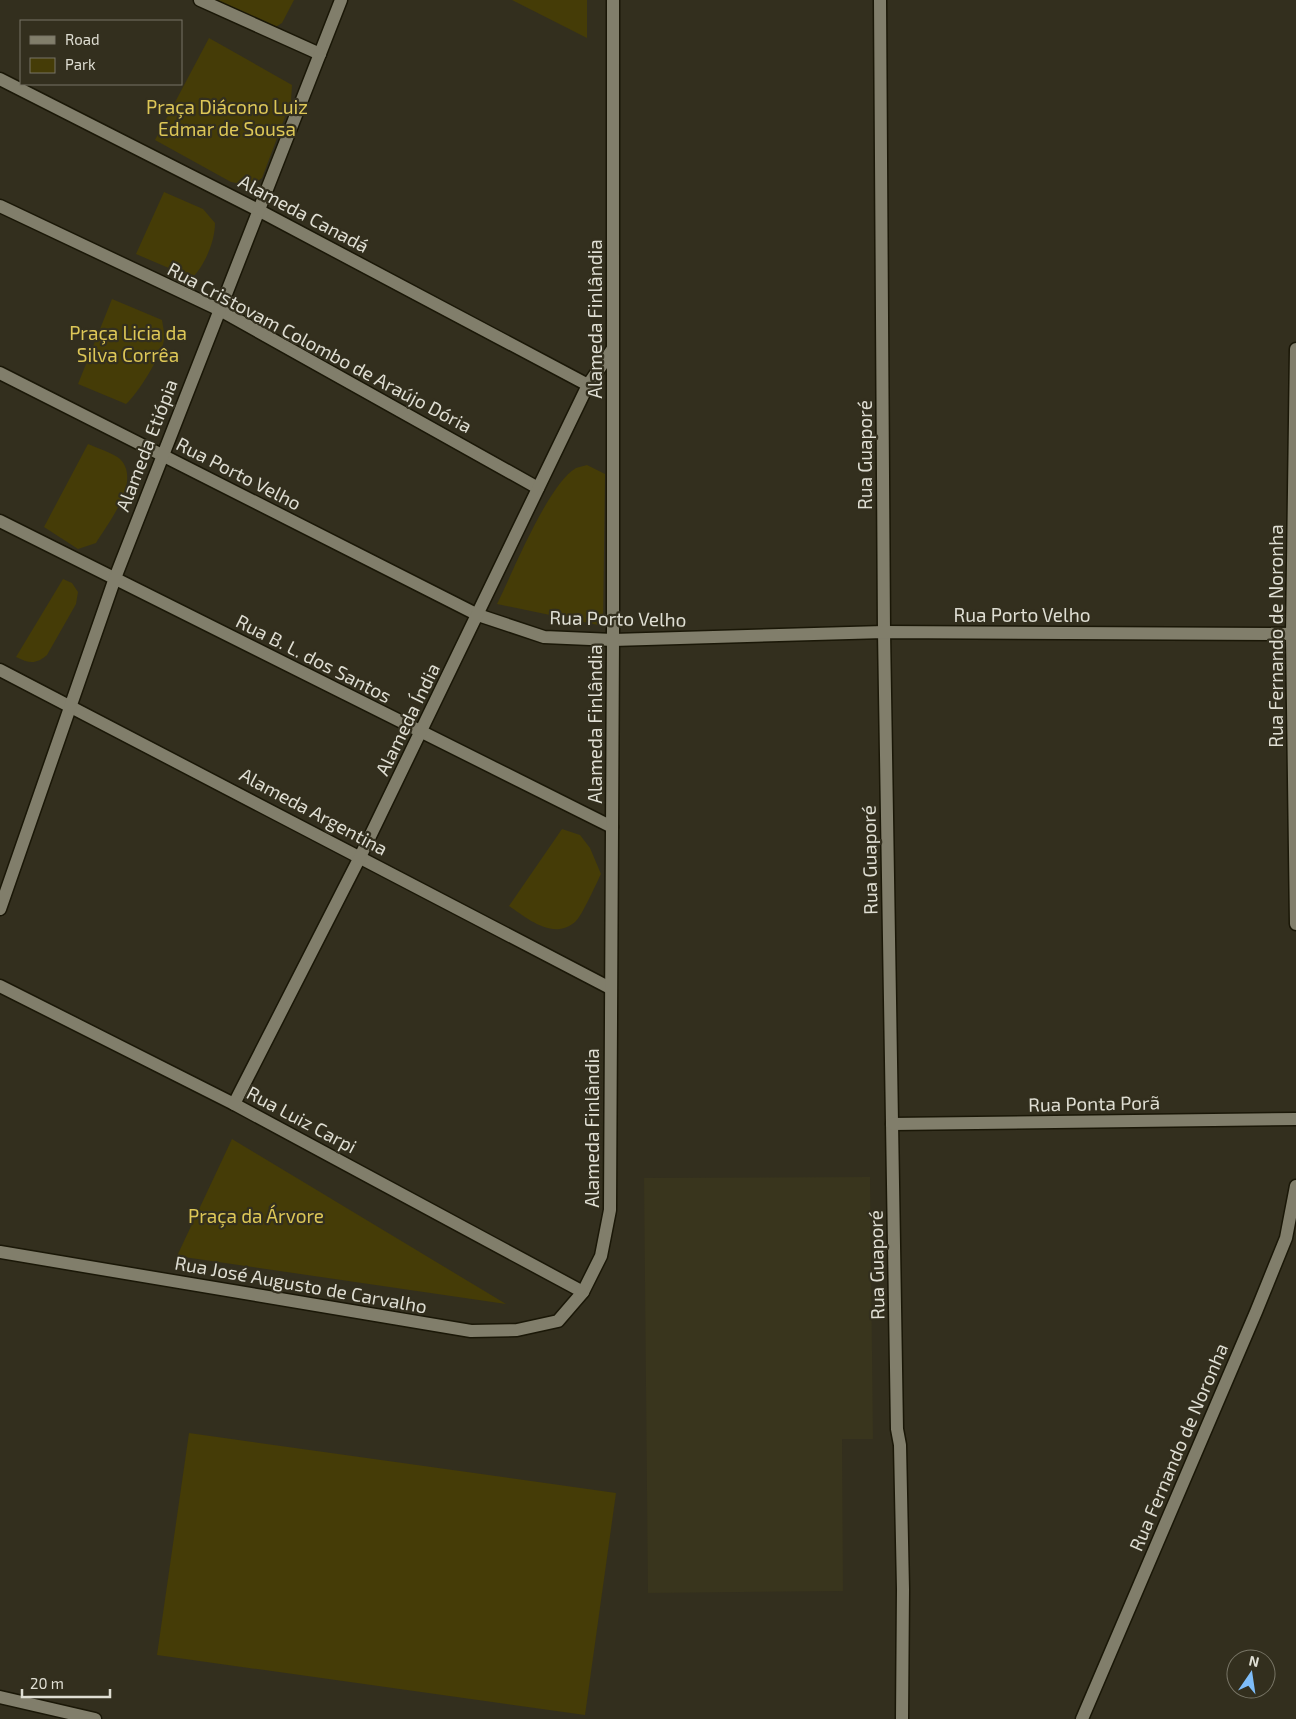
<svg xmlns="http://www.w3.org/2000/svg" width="1296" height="1719" font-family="'Exo 2',sans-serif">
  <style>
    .built { fill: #39351d }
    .green { fill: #453c07 }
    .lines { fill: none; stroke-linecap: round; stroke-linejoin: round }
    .minor-casing { stroke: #1a1707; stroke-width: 15 }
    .minor { stroke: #817e6b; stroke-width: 12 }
    .labels { text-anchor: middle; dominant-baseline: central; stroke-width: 4.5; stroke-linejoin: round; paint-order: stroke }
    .park-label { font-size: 19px; fill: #ddc757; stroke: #332f1e }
    .street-label { font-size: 19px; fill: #dfded3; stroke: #332f1e }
  </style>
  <rect width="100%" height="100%" fill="#332f1e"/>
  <polygon class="built" points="870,1177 873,1439 842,1439 843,1591 648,1593 644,1178"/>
  <g class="green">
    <polygon points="216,0 294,0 282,23 274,28"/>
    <polygon points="512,0 587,0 587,38"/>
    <polygon points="209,38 292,85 291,101 262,178 251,186 231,182 155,140"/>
    <path d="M 164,192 L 203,209 L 215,223 C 215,241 205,265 192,278 L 136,254 Z"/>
    <path d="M 112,299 L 162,320 C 163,327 165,334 164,340 C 162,355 137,395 126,404 L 78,384 Z"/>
    <path d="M 88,444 C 97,448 113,453 120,459 C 142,481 108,523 96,543 L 78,549 L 44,527 Z"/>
    <path d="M 587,465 L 605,474 L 603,626 L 497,604 C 512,574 548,484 576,468 C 579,467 584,466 587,465 Z"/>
    <path d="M 63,579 L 72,583 L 78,592 L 76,604 L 47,655 C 35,665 29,663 16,657 Z"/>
    <path d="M 562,829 L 580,835 L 590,848 L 601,874 C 596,884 582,916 575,922 C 553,941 527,918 509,906 Z"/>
    <polygon points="232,1139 506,1304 177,1256"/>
    <polygon points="189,1433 616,1493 585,1715 157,1655"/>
  </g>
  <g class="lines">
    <g class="minor-casing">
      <g id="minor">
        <polyline points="200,0 320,54"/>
        <polyline points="880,0 884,632 897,1429 900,1445 903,1589 902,1719"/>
        <polyline points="0,79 258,210 588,385"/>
        <polyline points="0,206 220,310 538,488"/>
        <polyline points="1296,349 1292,634 1296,924"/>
        <polyline points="0,373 478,615 544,637 613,640 884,632 1296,634"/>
        <polyline points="0,521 612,827"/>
        <polyline points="0,670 610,988"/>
        <polyline points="0,909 115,578 341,0"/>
        <polyline points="0,986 234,1104 583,1292"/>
        <polyline points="234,1104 360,857 588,385 612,350"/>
        <polyline points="892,1124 1296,1119"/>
        <polyline points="0,1252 471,1331 517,1330 558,1321 583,1292 601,1256 610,1210 613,640 613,0"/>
        <polyline points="0,1697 95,1719"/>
        <polyline points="1082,1719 1256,1312 1286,1238 1296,1186"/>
      </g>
    </g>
    <use href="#minor" class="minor"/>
  </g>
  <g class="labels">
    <g class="park-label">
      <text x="227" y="106">Praça Diácono Luiz<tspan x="227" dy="22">Edmar de Sousa</tspan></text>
      <text x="128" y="332">Praça Licia da<tspan x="128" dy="22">Silva Corrêa</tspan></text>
      <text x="256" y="1215">Praça da Árvore</text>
    </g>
    <g class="street-label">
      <text transform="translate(304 213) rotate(28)">Alameda Canadá</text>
      <text transform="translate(594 319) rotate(-90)">Alameda Finlândia</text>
      <text transform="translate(320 347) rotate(28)">Rua Cristovam Colombo de Araújo Dória</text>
      <text transform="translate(146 445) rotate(-69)">Alameda Etiópia</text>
      <text transform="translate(864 455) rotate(-90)">Rua Guaporé</text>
      <text transform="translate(239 473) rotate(27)">Rua Porto Velho</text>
      <text x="1022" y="614">Rua Porto Velho</text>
      <text transform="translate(618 618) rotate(1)">Rua Porto Velho</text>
      <text transform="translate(1275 636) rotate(-90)">Rua Fernando de Noronha</text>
      <text transform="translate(314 658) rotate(27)">Rua B. L. dos Santos</text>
      <text transform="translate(407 719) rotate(-64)">Alameda Índia</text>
      <text transform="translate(594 724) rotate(-90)">Alameda Finlândia</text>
      <text transform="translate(314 811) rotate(28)">Alameda Argentina</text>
      <text transform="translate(869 860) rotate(-91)">Rua Guaporé</text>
      <text transform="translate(1094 1103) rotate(-1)">Rua Ponta Porã</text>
      <text transform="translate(302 1119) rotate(28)">Rua Luiz Carpi</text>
      <text transform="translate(591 1128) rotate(-90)">Alameda Finlândia</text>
      <text transform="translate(876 1265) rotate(-91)">Rua Guaporé</text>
      <text transform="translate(301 1284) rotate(10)">Rua José Augusto de Carvalho</text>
      <text transform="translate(1178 1447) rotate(-67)">Rua Fernando de Noronha</text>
    </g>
  </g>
  <rect x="20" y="20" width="162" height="65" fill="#332f1e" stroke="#787566"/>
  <rect x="30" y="36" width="25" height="8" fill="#817e6b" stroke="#787566"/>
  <text x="65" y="45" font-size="15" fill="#dfded3">Road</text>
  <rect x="30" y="58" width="25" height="15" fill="#453c07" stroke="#787566"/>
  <text x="65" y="70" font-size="15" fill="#dfded3">Park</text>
  <g transform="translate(1251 1674) rotate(13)"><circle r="24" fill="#332f1e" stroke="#787566"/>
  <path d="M0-4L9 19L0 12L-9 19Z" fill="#7ebdf9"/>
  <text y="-8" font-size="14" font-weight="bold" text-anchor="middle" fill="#dfded3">N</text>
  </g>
  <path d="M22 1689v8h88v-8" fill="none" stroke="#dfded3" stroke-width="2.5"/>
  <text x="30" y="1689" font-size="15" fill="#dfded3" stroke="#332f1e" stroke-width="4" paint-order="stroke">20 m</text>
</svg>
